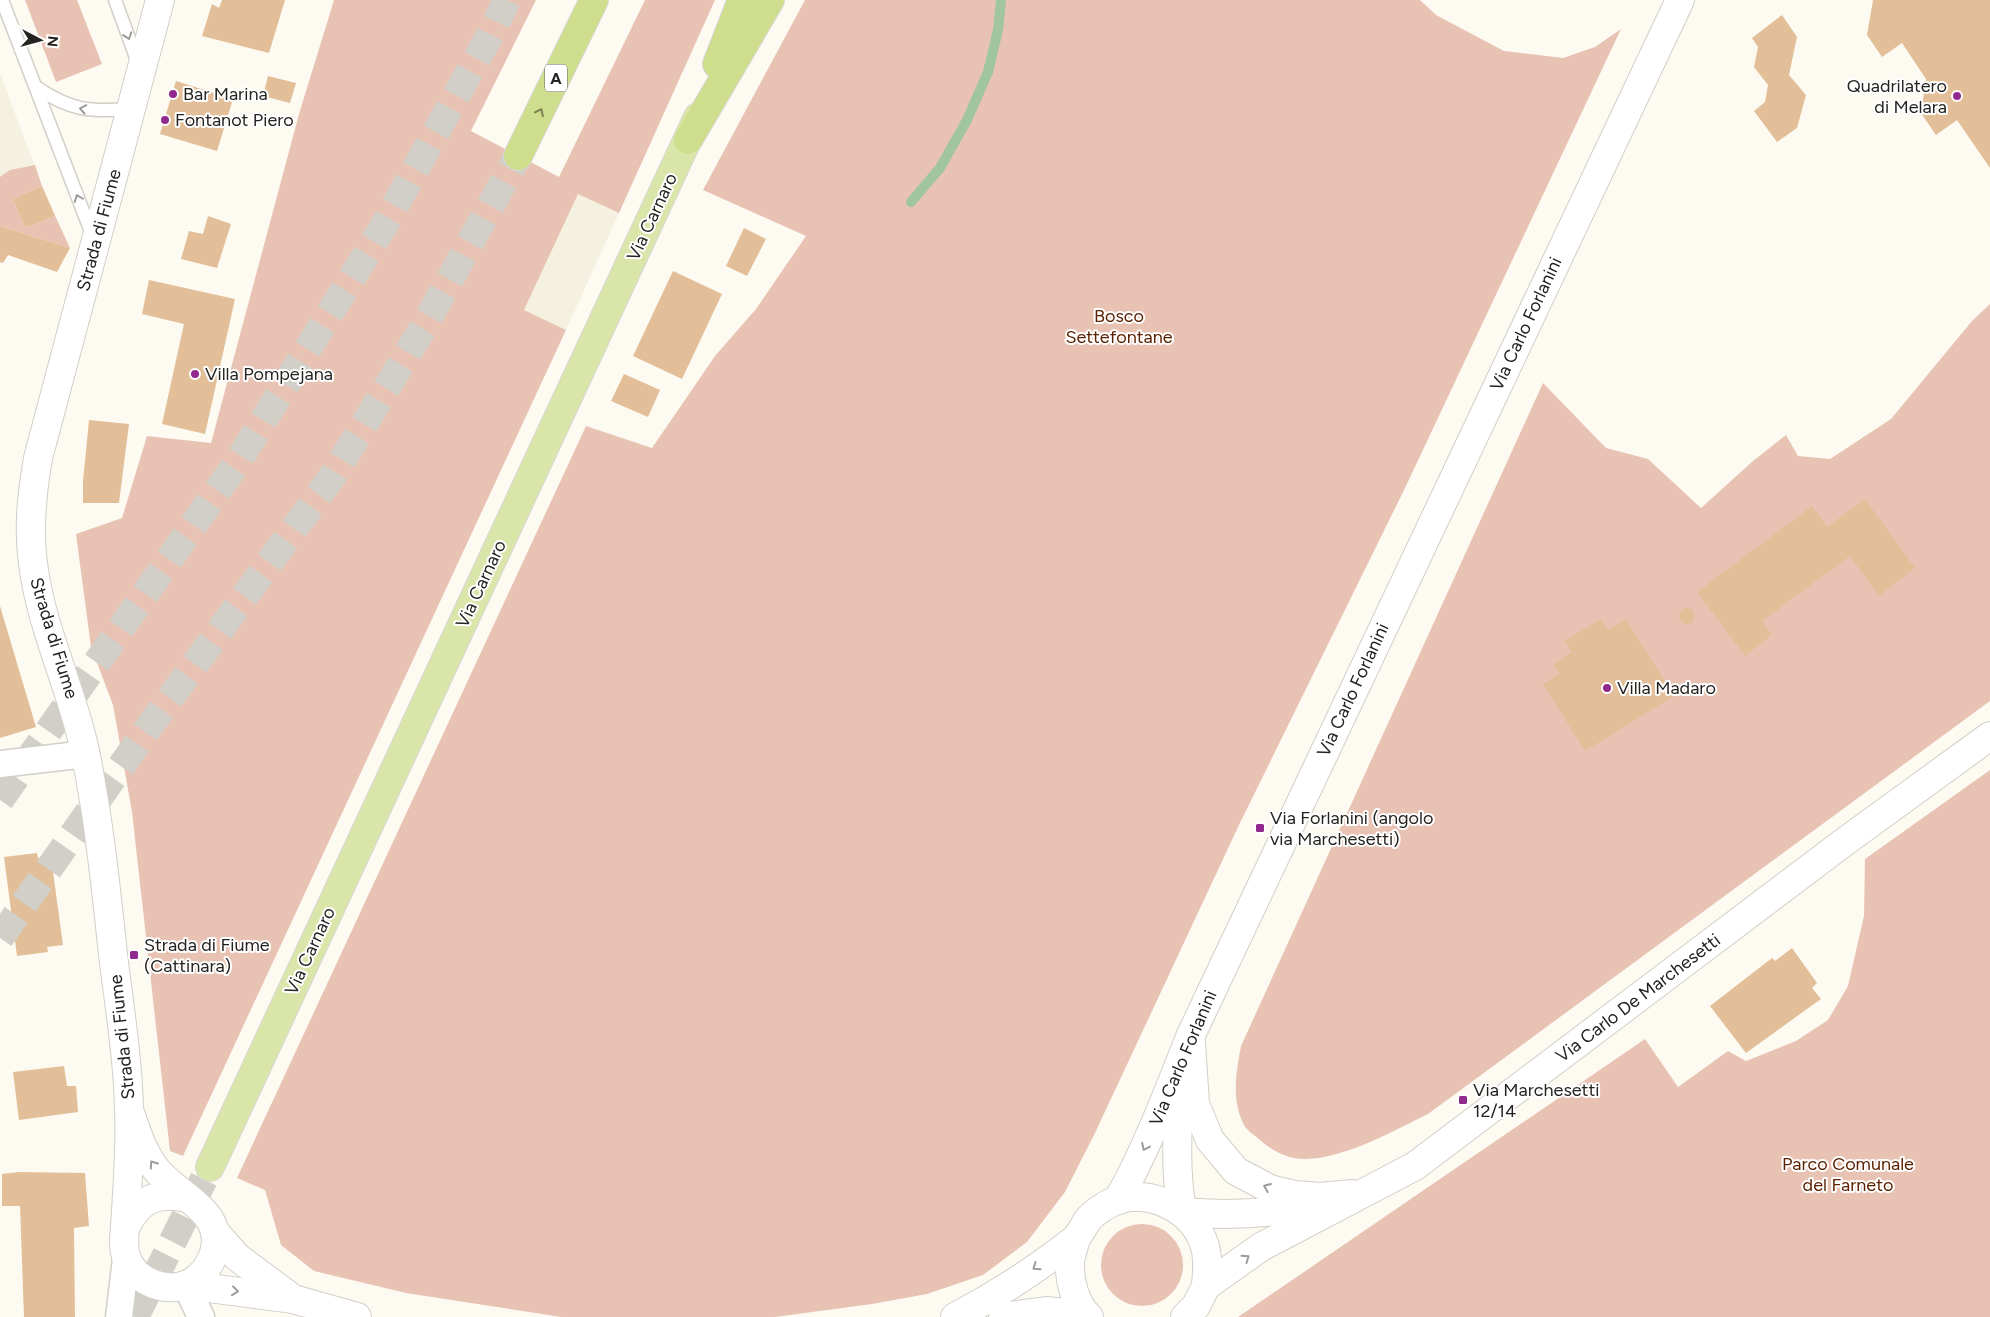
<svg xmlns="http://www.w3.org/2000/svg" width="1990" height="1317" font-family="Figtree,sans-serif">
  <style>
    .built { fill: #f5f1e1 }
    .green { fill: #e8c3b4 }
    .lines { fill: none; stroke-linecap: round; stroke-linejoin: round }
    .stream { stroke: #a1c59f; stroke-width: 10 }
    .building { fill: #e2bf98 }
    .primary-tunnel { stroke: #d2cfc8; stroke-width: 28; stroke-dasharray: 28 14; stroke-linecap: butt }
    .trunk-tunnel { stroke: #d2cfc8; stroke-width: 28; stroke-dasharray: 28 14; stroke-linecap: butt }
    .service-casing { stroke: #d1cfc7; stroke-width: 15 }
    .minor-casing { stroke: #d1cfc7; stroke-width: 29 }
    .secondary-casing { stroke: #d1cfc7; stroke-width: 30 }
    .primary-casing { stroke: #d8d7d7; stroke-width: 30 }
    .trunk-casing { stroke: #d8d7d7; stroke-width: 30 }
    .service { stroke: #fff; stroke-width: 12 }
    .minor { stroke: #fff; stroke-width: 26 }
    .secondary { stroke: #fff; stroke-width: 28 }
    .primary { stroke: #dae6a9; stroke-width: 28 }
    .trunk { stroke: #cede8c; stroke-width: 28 }
    .oneway { stroke: #9c9c9b }
    .oneway2 { stroke: #798056 }
    .poi-dot { fill: #91298e; stroke: #fff; stroke-width: 2 }
    .labels { text-anchor: middle; dominant-baseline: central; stroke-width: 4; stroke-linejoin: round; paint-order: stroke }
    .shield { fill: #fff; stroke: #666563; stroke-width: 1 }
    .shield-label { font-size: 16px; font-weight: bold; fill: #242320 }
    .poi-label { font-size: 18px; fill: #242320; stroke: #fff; text-anchor: start }
    .street-label { font-size: 18px; fill: #242320; stroke: #fff }
    .park-label { font-size: 18px; fill: #5c2101; stroke: #fff }
  </style>
  <rect width="100%" height="100%" fill="#fdfaf2"/>
  <g class="built">
    <polygon points="0,73 42,186 70,248 0,226"/>
    <polygon points="578,193 619,213 566,330 524,310"/>
  </g>
  <g class="green">
    <polygon points="25,0 77,0 102,64 56,82"/>
    <polygon points="334,0 536,0 471,131 559,177 645,0 715,0 619,213 578,194 524,310 566,330 183,1156 170,1151 132,812 113,705 91,647 76,534 122,518 147,436 211,443 299,114"/>
    <polygon points="805,0 1420,0 1436,15 1504,51 1563,58 1595,47 1621,29 1406,486 1239,825 1095,1133 1065,1192 1027,1242 983,1275 927,1294 872,1304 775,1317 561,1317 406,1293 314,1271 281,1245 265,1190 237,1178 586,426 652,448 715,356 756,309 806,236 703,190"/>
    <polygon points="35,165 42,186 13,199 25,228 55,216 70,248 0,226 0,177 10,170"/>
    <path d="M 1990,304 L 1990,701 L 1428,1114 C 1393,1131 1334,1165 1294,1158 C 1283,1156 1269,1148 1261,1141 C 1256,1136 1247,1131 1244,1125 C 1231,1100 1236,1072 1241,1046 L 1543,383 L 1606,448 L 1648,459 L 1701,508 L 1753,461 L 1786,435 L 1798,456 L 1830,459 L 1891,419 L 1972,321 Z"/>
    <polygon points="1990,770 1990,1317 1238,1317 1645,1039 1678,1087 1728,1051 1746,1061 1796,1041 1828,1020 1848,986 1864,916 1865,859"/>
    <circle cx="1142" cy="1265" r="41"/>
  </g>
  <g class="lines">
    <polyline class="stream" points="911,202 940,168 967,120 988,72 998,30 1001,0"/>
  </g>
  <g class="building">
    <polygon points="222,0 285,0 269,53 202,36 212,4 219,8"/>
    <polygon points="1873,0 1990,0 1990,168 1957,120 1936,135 1921,113 1926,79 1902,43 1882,57 1867,35"/>
    <polygon points="1782,15 1797,37 1789,75 1806,95 1797,128 1777,142 1754,111 1765,102 1768,85 1754,67 1758,47 1752,38"/>
    <polygon points="268,76 296,83 290,103 263,96"/>
    <polygon points="176,81 233,99 217,151 160,134"/>
    <polygon points="42,186 55,216 25,228 13,199"/>
    <polygon points="208,216 231,224 217,268 181,259 189,231 203,234"/>
    <polygon points="0,226 70,248 57,272 8,255 3,263 0,262"/>
    <polygon points="744,228 766,239 747,276 726,266"/>
    <polygon points="673,271 722,294 682,379 633,356"/>
    <polygon points="149,280 235,299 205,434 162,424 184,324 142,314"/>
    <polygon points="624,374 660,390 648,417 611,401"/>
    <polygon points="89,420 129,424 119,503 83,503 83,481"/>
    <polygon points="1865,499 1915,568 1879,596 1850,556 1762,621 1772,635 1745,656 1697,592 1812,506 1827,527"/>
    <polygon points="0,606 36,727 0,738"/>
    <circle cx="1687" cy="616" r="8"/>
    <polygon points="1601,619 1608,630 1626,619 1674,696 1585,751 1543,684 1559,674 1553,664 1572,652 1564,641"/>
    <polygon points="37,853 38,858 51,857 63,945 47,947 48,952 17,956 4,857"/>
    <polygon points="1792,948 1817,983 1812,988 1821,999 1746,1053 1710,1006 1772,958 1775,961"/>
    <polygon points="64,1066 67,1086 76,1086 78,1112 19,1120 13,1072"/>
    <polygon points="19,1172 85,1173 89,1226 74,1228 75,1317 24,1317 20,1206 2,1206 2,1174"/>
  </g>
  <g class="lines">
    <polyline class="primary-tunnel" points="135,1317 210,1167"/>
    <g class="trunk-tunnel">
      <polyline points="0,800 237,463 382,229 489,37 507,0"/>
      <polyline points="0,938 146,731 332,477 423,328 518,156"/>
    </g>
    <g class="service-casing">
      <g id="service">
        <polyline points="2,0 93,237"/>
        <polyline points="115,0 138,63"/>
        <path d="M 36,87 C 71,111 90,112 131,109"/>
      </g>
    </g>
    <g class="minor-casing">
      <g id="minor">
        <polyline points="0,764 86,754"/>
        <polyline points="186,1285 201,1317"/>
        <polyline points="119,1317 126,1259"/>
      </g>
    </g>
    <g class="secondary-casing">
      <g id="secondary">
        <polyline points="1191,1043 1195,1104 1210,1140 1236,1171 1270,1189 1295,1195 1320,1197 1352,1194"/>
        <path d="M 129,1110 C 136,1129 141,1148 153,1165 C 172,1195 227,1209 214,1253 C 210,1265 204,1275 192,1282 C 169,1295 135,1283 126,1257 C 123,1247 124,1238 125,1228 C 127,1189 131,1149 129,1110 C 128,1058 119,1005 113,954 C 106,888 99,821 86,756 C 73,690 41,630 33,563 C 28,528 32,493 38,458 L 160,0"/>
        <path d="M 1118,1200 C 1147,1148 1168,1093 1190,1037 L 1680,0"/>
        <path d="M 1182,1212 C 1228,1216 1272,1214 1317,1204"/>
        <path d="M 1182,1212 C 1175,1170 1176,1128 1182,1085"/>
        <path d="M 125,1228 C 139,1199 157,1191 188,1198"/>
        <polyline points="215,1232 237,1257 292,1298"/>
        <path d="M 1076,1238 C 1074,1246 1071,1254 1070,1262 C 1069,1279 1075,1305 1089,1317"/>
        <polyline points="186,1285 293,1299 357,1317"/>
        <path d="M 955,1317 C 997,1295 1037,1269 1074,1240 C 1080,1235 1083,1227 1087,1221 C 1093,1213 1108,1203 1118,1200 C 1150,1189 1191,1209 1203,1241 C 1209,1255 1207,1271 1206,1286"/>
        <polyline points="1003,1317 1046,1311 1086,1315"/>
        <polyline points="1185,1317 1196,1306 1206,1286 1261,1247 1415,1166 1847,840 1990,736"/>
      </g>
    </g>
    <g class="primary-casing">
      <polyline id="primary" points="210,1167 698,117"/>
    </g>
    <g class="trunk-casing">
      <g id="trunk">
        <polyline points="717,64 742,0"/>
        <polyline points="688,140 770,0"/>
        <polyline points="518,156 594,0"/>
      </g>
    </g>
    <use href="#service" class="service"/>
    <use href="#minor" class="minor"/>
    <use href="#secondary" class="secondary"/>
    <use href="#primary" class="primary"/>
    <use href="#trunk" class="trunk"/>
  </g>
  <defs><path id="oneway-chevron" d="M-2-3.5L2.5 0L-2 3.5" fill="none" stroke-width="1.6" stroke-linecap="round" stroke-linejoin="round" transform="scale(1.25)"/></defs>
  <g class="oneway">
    <use href="#oneway-chevron" transform="translate(128 36) rotate(70)"/>
    <use href="#oneway-chevron" transform="translate(83 109) rotate(-169)"/>
    <use href="#oneway-chevron" transform="translate(78 198) rotate(-111)"/>
    <use href="#oneway-chevron" transform="translate(1145 1147) rotate(115)"/>
    <use href="#oneway-chevron" transform="translate(153 1164) rotate(-125)"/>
    <use href="#oneway-chevron" transform="translate(1267 1187) rotate(-157)"/>
    <use href="#oneway-chevron" transform="translate(1246 1258) rotate(-35)"/>
    <use href="#oneway-chevron" transform="translate(1036 1267) rotate(145)"/>
    <use href="#oneway-chevron" transform="translate(235 1291) rotate(7)"/>
  </g>
  <use class="oneway2" href="#oneway-chevron" transform="translate(540 112) rotate(-64)"/>
  <g class="poi-dot">
    <circle cx="173" cy="94" r="5"/>
    <circle cx="1957" cy="96" r="5"/>
    <circle cx="165" cy="120" r="5"/>
    <circle cx="195" cy="374" r="5"/>
    <circle cx="1607" cy="688" r="5"/>
    <rect x="1255" y="823" width="10" height="10" rx="2.5"/>
    <rect x="129" y="950" width="10" height="10" rx="2.5"/>
    <rect x="1458" y="1095" width="10" height="10" rx="2.5"/>
  </g>
  <g class="labels">
    <rect class="shield" x="545" y="64.5" width="22" height="27" rx="4"/>
    <g class="shield-label">
      <text x="556" y="78">A</text>
    </g>
    <g class="poi-label">
      <text x="1947" y="86" text-anchor="end">Quadrilatero<tspan x="1947" dy="21">di Melara</tspan></text>
      <text x="183" y="94">Bar Marina</text>
      <text x="175" y="120">Fontanot Piero</text>
      <text x="205" y="374">Villa Pompejana</text>
      <text x="1617" y="688">Villa Madaro</text>
      <text x="1270" y="818">Via Forlanini (angolo<tspan x="1270" dy="21">via Marchesetti)</tspan></text>
      <text x="144" y="945">Strada di Fiume<tspan x="144" dy="21">(Cattinara)</tspan></text>
      <text x="1473" y="1090">Via Marchesetti<tspan x="1473" dy="21">12/14</tspan></text>
    </g>
    <g class="street-label">
      <text transform="translate(652 217) rotate(-65)">Via Carnaro</text>
      <text transform="translate(99 230) rotate(-75)">Strada di Fiume</text>
      <text transform="translate(1526 324) rotate(-65)">Via Carlo Forlanini</text>
      <text transform="translate(481 584) rotate(-65)">Via Carnaro</text>
      <text transform="translate(54 638) rotate(73)">Strada di Fiume</text>
      <text transform="translate(1353 690) rotate(-65)">Via Carlo Forlanini</text>
      <text transform="translate(310 951) rotate(-65)">Via Carnaro</text>
      <text transform="translate(1638 998) rotate(-37)">Via Carlo De Marchesetti</text>
      <text transform="translate(122 1037) rotate(-96)">Strada di Fiume</text>
      <text transform="translate(1183 1058) rotate(-67)">Via Carlo Forlanini</text>
    </g>
    <g class="park-label">
      <text x="1119" y="316">Bosco<tspan x="1119" dy="21">Settefontane</tspan></text>
      <text x="1848" y="1164">Parco Comunale<tspan x="1848" dy="21">del Farneto</tspan></text>
    </g>
  </g>
  <g transform="translate(40 40) rotate(96)" stroke="#ffffff" stroke-width="4" paint-order="stroke">
  <path d="M0-4L9 19L0 12L-9 19Z" fill="#242320"/>
  <text y="-8" font-size="14" font-weight="bold" text-anchor="middle" fill="#242320">N</text>
  </g>
</svg>
